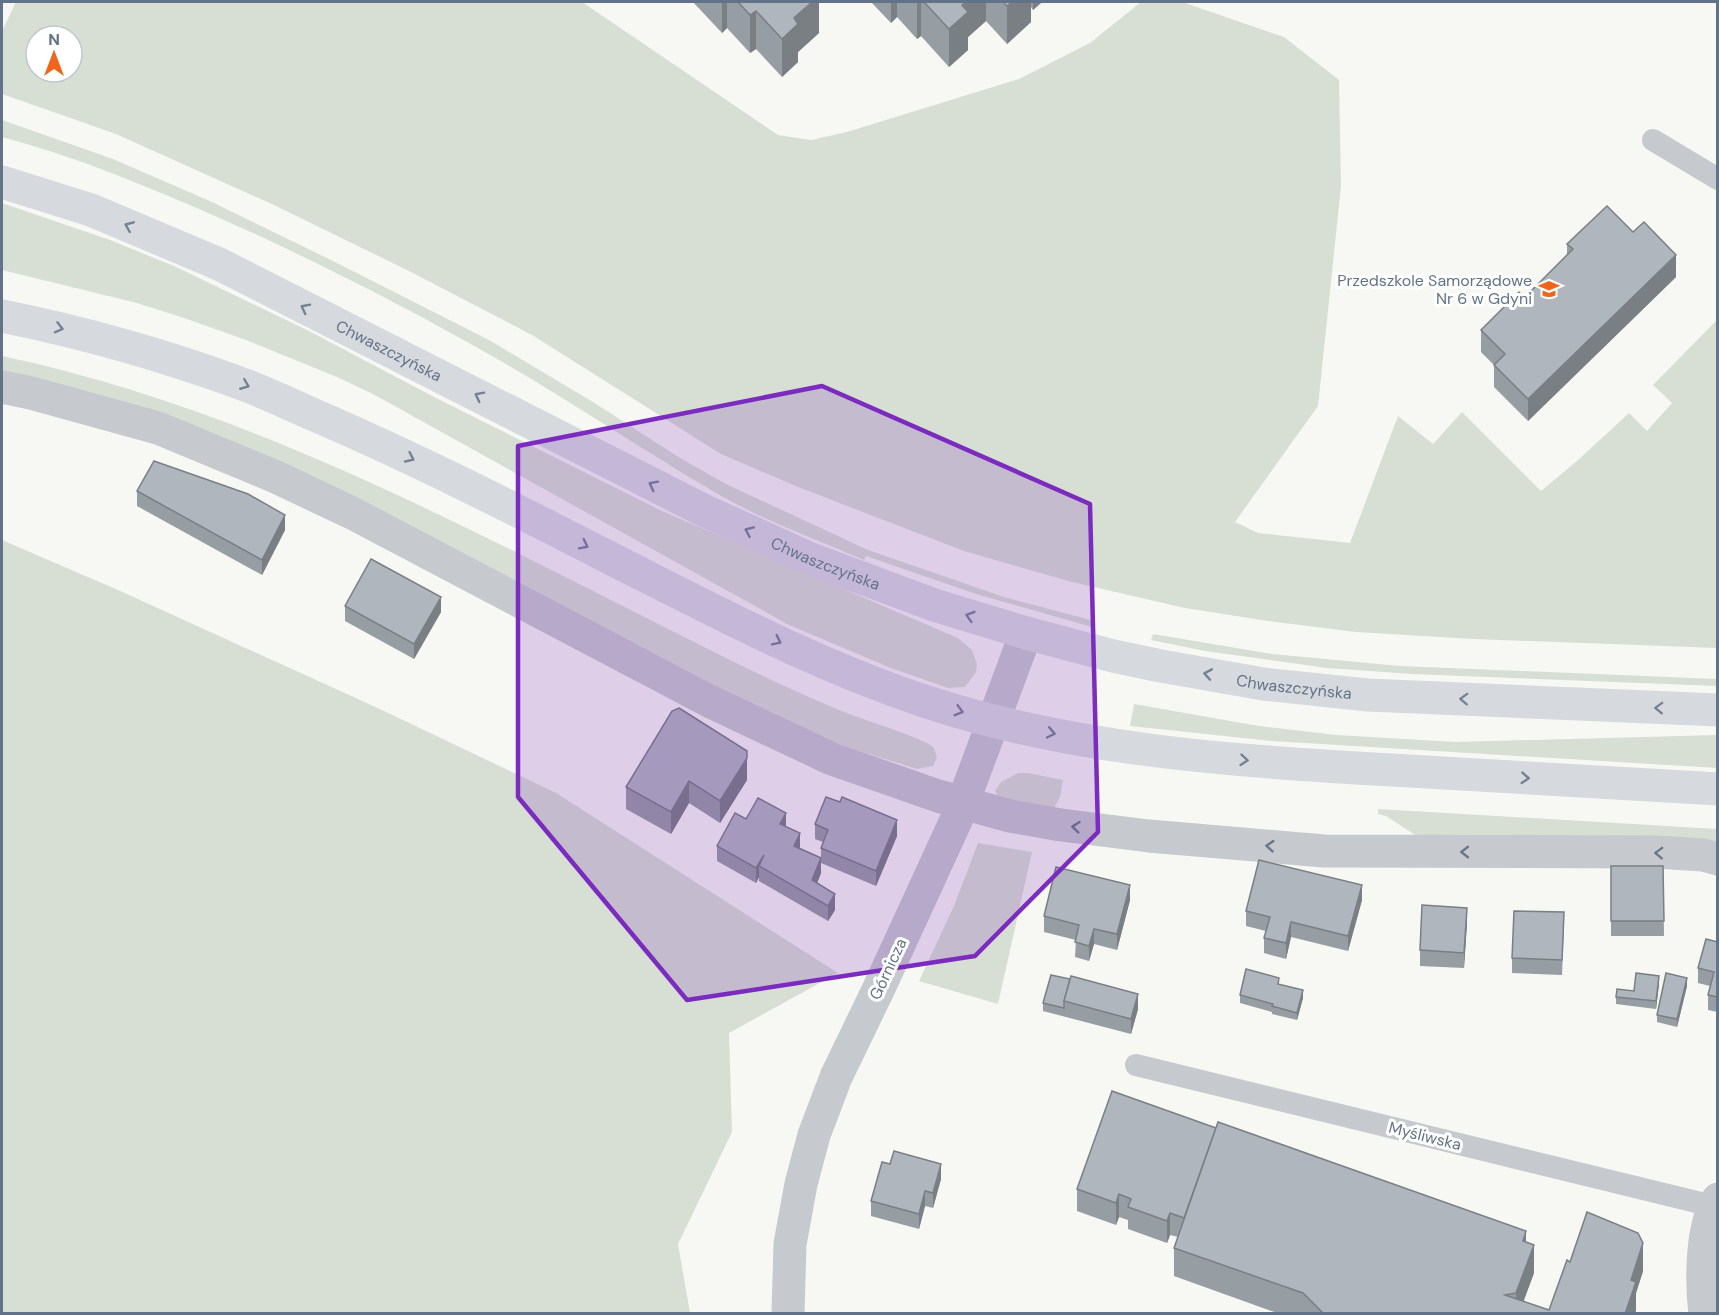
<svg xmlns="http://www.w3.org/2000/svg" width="1719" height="1315" font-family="'DM Sans',sans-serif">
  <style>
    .green { fill: #d7dfd4; fill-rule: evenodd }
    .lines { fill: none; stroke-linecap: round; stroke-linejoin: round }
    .service { stroke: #c6c9cd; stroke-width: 22 }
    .minor { stroke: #c6c9cd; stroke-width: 33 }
    .primary { stroke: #d6dadf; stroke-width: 33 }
    .wall { fill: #969da3 }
    .shaded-wall { fill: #7a7f84 }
    .building { fill: #afb6bd; stroke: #7a7f84; stroke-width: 1.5 }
    .oneway { stroke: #748294 }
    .oneway2 { stroke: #68778a }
    .marked { fill: #7b2cbf; fill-opacity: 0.2; stroke: #7b2cbf; stroke-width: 4.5; stroke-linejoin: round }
    .labels { text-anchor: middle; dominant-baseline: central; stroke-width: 6; stroke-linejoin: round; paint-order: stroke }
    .poi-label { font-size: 16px; fill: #637387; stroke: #fff; text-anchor: end }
    .street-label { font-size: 16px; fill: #637387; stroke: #fff }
  </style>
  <rect width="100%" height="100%" fill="#f7f7f3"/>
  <g class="green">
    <path d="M 16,2 L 582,2 L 778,135 L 811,140 L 847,132 L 1019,79 L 1090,43 L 1141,2 L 1182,2 L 1284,37 L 1339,80 L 1341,186 L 1318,406 L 1235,522 L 1258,533 L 1350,543 L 1398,416 L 1433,444 L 1462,412 L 1541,491 L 1577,461 L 1629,413 L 1647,431 L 1672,403 L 1653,385 L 1717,320 L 1717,648 L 1474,639 L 1356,632 L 1268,621 L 1185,608 L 1072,582 L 964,551 L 798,487 L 721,454 L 532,335 L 409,271 L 274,205 L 116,134 L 2,94 L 2,31 ZM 36,36 L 72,36 L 72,72 L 36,72 Z"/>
    <path d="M 2,120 L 113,159 L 212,202 L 333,261 L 489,340 L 593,402 L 680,458 L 726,484 L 868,550 L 1004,597 L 1091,620 L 1095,628 L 973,593 L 866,556 L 864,560 C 815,539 764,521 718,494 C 644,451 574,403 499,360 C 410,309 318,262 224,220 C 151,188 78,157 2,137 Z"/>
    <polygon points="2,203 110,240 174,266 307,330 436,398 662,511 958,638 972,650 977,664 976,672 965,687 948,688 891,668 789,625 373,394 337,377 246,340 184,318 137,303 2,270"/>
    <path d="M 2,356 C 259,410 486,539 720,655 C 760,675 802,695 844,712 C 872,723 902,731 929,744 L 934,748 L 937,758 L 933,766 L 917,769 L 850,748 L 812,734 L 778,719 L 652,654 L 2,377 Z"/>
    <polygon points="2,540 118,590 382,710 556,793 838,973 729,1033 732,1132 678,1244 690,1313 2,1313"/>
    <polygon points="1153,634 1272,654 1400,666 1717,679 1717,686 1412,674 1327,668 1205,651 1151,640"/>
    <polygon points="1134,704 1259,726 1336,735 1456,742 1717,735 1717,768 1272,741 1130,726"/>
    <polygon points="1018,773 1028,773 1063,780 1060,797 1054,808 1000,800 995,791 1001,782"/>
    <polygon points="1378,809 1717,829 1717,845 1423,840 1386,816 1378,814"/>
    <polygon points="978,843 1032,852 998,1004 919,981 954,906"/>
  </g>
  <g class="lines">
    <g class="service">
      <polyline points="1653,140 1718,179"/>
      <polyline points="1136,1065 1713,1206"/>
    </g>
    <g class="minor">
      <polyline points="2,387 31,393 158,428 276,477 352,513 709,701 832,759 938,796 1010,816 1061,825 1149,836 1324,851 1656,852 1703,855 1718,859"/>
      <polyline points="788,1314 790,1244 801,1184 814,1135 836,1077 879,988 958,816 1026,633"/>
      <path d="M 1705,1314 C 1701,1282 1701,1227 1718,1199"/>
    </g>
    <g class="primary">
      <path id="s1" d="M 2,182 L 91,210 L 219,264 L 705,511 L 811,559 L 934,605 L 1026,633 L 1113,656 L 1161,666 L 1263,684 L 1368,695 L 1718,710"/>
      <path d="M 2,316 C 81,332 160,354 237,382 C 262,391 287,403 312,414 C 412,457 509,506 606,556 C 711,609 815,665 927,702 C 1077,751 1235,761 1392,770 C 1500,776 1609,783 1718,789"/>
    </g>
  </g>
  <g class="wall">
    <polygon points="693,2 819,2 819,33 798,52 798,62 782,77 756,49 750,53 727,28 722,33"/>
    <polygon points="871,2 1042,2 1033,10 1031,7 1031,22 1007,44 986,21 968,37 968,50 949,67 921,36 917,39 897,17 891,23"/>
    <polygon points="1567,244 1676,277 1528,421 1494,387 1494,365 1481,352 1481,330 1524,298 1567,255"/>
    <polygon points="137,491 285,530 262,575 137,506"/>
    <polygon points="345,606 441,612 414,659 345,621"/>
    <polygon points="672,711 747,780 720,823 689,803 671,834 626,809 626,787"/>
    <polygon points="746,819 786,826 800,848 821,858 821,848 823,842 815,839 815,824 897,836 876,886 821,863 821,873 817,883 835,910 828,921 759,881 759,877 756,883 717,861 717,846"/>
    <polygon points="1611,866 1663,866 1664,936 1611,936"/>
    <polygon points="1130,900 1117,950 1094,944 1089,961 1075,957 1076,940 1044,932 1044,916"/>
    <polygon points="1362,900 1348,951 1291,937 1286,959 1264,953 1264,938 1266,931 1246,926 1246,911"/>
    <polygon points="1467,923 1464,968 1420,966 1420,950"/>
    <polygon points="1564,928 1562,975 1512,973 1512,958"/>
    <polygon points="1718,942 1718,1012 1708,1010 1708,995 1710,986 1698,983 1698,968"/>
    <polygon points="1070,979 1138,1009 1131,1034 1043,1011 1043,1003"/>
    <polygon points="1279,984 1303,998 1297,1020 1272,1014 1272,1012 1240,1003 1240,995"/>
    <polygon points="1659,984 1656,1009 1616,1004 1616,997"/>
    <polygon points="1687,986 1677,1027 1657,1022 1657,1015"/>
    <polygon points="941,1179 933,1208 925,1206 919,1229 871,1216 871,1201"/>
    <polygon points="1077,1189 1526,1242 1534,1273 1523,1301 1549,1310 1570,1262 1643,1271 1636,1293 1636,1310 1635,1314 1280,1314 1174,1276 1174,1248 1178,1237 1170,1235 1167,1243 1128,1229 1128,1220 1119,1217 1116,1225 1077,1211"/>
  </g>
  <g class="shaded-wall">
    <polygon points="722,2 727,2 727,28 722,33"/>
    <polygon points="812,2 819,2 819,33 798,52 798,62 782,77 782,39 794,18"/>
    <polygon points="891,2 897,2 897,17 891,23"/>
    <polygon points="917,2 921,2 921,36 917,39"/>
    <polygon points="966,2 986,2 986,21 968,37 968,50 949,67 949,29 962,5"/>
    <polygon points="1012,2 1031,2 1031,22 1007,44 1007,6"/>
    <polygon points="1033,2 1042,2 1033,10"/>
    <polygon points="756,11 756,49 750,53 750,15"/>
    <polygon points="1676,255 1676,277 1528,421 1528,399"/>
    <polygon points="285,515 285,530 262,575 262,560"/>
    <polygon points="441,597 441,612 414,659 414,644"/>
    <polygon points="747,758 747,780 720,823 720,801"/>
    <polygon points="689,781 689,803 671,834 671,812"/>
    <polygon points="786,813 786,828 780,824"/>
    <polygon points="897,820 897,836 876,886 876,871"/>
    <polygon points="800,833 800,848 794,846"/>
    <polygon points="764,855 759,866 759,877 756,883 756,868"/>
    <polygon points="821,858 821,873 812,896 812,880"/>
    <polygon points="1130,885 1130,900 1117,950 1117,934"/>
    <polygon points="1362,885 1362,900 1348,951 1348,936"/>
    <polygon points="835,894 835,910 828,921 828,906"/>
    <polygon points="1467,908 1467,923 1464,968 1464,953"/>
    <polygon points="1291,922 1291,937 1286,959 1286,943"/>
    <polygon points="1094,929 1094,944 1089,961 1089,946"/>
    <polygon points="1659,976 1659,984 1656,1009 1656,1001"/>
    <polygon points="1687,978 1687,986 1677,1027 1677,1019"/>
    <polygon points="1303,990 1303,998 1297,1020 1297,1013"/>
    <polygon points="1138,994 1138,1009 1131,1034 1131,1019"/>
    <polygon points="941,1164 941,1179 933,1208 933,1193"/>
    <polygon points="925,1191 925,1206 919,1229 919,1214"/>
    <polygon points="1119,1194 1119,1217 1116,1225 1116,1203"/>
    <polygon points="1170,1213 1170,1235 1167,1243 1167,1221"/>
    <polygon points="1526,1231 1526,1259 1523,1241"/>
    <polygon points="1643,1243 1643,1271 1636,1293 1636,1310 1635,1314 1625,1314 1631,1280"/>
    <polygon points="1534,1245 1534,1273 1519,1314 1516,1314 1516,1293"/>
  </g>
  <g class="building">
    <polygon points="738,2 812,2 794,18 798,24 782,39 756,11 750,15"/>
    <polygon points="924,2 966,2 962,5 968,12 949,29"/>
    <polygon points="1003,2 1012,2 1007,6"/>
    <polygon points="1607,206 1633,232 1644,222 1676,255 1528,399 1494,365 1505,354 1481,330 1519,292 1524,298 1573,249 1567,244"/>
    <polygon points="154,461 248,494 285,515 262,560 137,491"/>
    <polygon points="371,559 441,597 414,644 345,606"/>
    <polygon points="679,708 747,751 747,758 720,801 689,781 671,812 626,787 672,711"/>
    <polygon points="826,797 840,802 842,797 897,820 876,871 821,848 828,830 815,824"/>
    <polygon points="758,798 786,813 780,824 800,833 794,846 821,858 812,880 835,894 828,906 759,866 764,855 756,868 717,846 735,813 746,819"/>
    <polygon points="1259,860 1362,885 1348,936 1291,922 1286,943 1264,938 1270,917 1246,911"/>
    <polygon points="1611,866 1663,866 1664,921 1611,921"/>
    <polygon points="1056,867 1130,885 1117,934 1094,929 1089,946 1075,942 1079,925 1044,916"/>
    <polygon points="1422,905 1467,908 1464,953 1420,950"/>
    <polygon points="1514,911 1564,912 1562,960 1512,958"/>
    <polygon points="1706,939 1718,942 1718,997 1708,995 1714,972 1698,968"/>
    <polygon points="1246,969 1279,978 1278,984 1303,990 1297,1013 1272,1006 1273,1004 1240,995"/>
    <polygon points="1636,973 1659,976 1656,1001 1616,997 1617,989 1634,991"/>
    <polygon points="1666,973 1687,978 1677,1019 1657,1015"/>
    <polygon points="1051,975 1070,979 1064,1001 1064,1008 1043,1003"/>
    <polygon points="1071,976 1138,994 1131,1019 1064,1001"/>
    <polygon points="1112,1091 1216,1128 1184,1218 1170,1213 1167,1221 1128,1207 1131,1199 1119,1194 1116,1203 1077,1189"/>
    <polygon points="1218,1122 1526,1231 1523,1241 1534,1245 1516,1293 1505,1295 1549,1310 1567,1260 1570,1262 1587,1212 1638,1233 1643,1243 1631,1280 1636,1282 1625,1314 1324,1314 1303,1293 1174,1248"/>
    <polygon points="894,1151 941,1164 933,1193 925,1191 919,1214 871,1201 882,1162 890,1164"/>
  </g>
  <defs><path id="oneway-chevron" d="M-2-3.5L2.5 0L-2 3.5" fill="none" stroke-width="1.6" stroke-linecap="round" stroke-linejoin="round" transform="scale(1.5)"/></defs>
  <g class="oneway">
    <use href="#oneway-chevron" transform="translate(129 226) rotate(-157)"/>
    <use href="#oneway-chevron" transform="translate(305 308) rotate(-153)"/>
    <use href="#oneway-chevron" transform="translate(59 328) rotate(14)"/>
    <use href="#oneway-chevron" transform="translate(245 385) rotate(22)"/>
    <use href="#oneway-chevron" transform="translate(479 396) rotate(-153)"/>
    <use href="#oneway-chevron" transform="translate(410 458) rotate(25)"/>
    <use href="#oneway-chevron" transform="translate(653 485) rotate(-153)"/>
    <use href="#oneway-chevron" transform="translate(749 531) rotate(-156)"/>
    <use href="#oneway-chevron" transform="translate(584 545) rotate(27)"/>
    <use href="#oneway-chevron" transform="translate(970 616) rotate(-163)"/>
    <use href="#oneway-chevron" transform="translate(777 641) rotate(26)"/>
    <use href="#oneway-chevron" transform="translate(1208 674) rotate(-170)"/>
    <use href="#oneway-chevron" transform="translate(1464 699) rotate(-178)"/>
    <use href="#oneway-chevron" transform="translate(1659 708) rotate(-178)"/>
    <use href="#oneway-chevron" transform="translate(959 711) rotate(16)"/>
    <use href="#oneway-chevron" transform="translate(1051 733) rotate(12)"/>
    <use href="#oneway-chevron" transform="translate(1244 760) rotate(5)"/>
    <use href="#oneway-chevron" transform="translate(1525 778) rotate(4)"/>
  </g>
  <g class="oneway2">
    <use href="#oneway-chevron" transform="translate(1076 827) rotate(-174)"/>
    <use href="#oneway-chevron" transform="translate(1270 846) rotate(-175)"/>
    <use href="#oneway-chevron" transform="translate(1465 852) rotate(180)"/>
    <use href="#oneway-chevron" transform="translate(1659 853) rotate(-178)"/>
  </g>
  <path class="marked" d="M 822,386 L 1090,504 L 1098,832 L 975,956 L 687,1000 L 518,797 L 518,446 Z"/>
  <defs>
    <g id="school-bare" transform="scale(1.62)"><path d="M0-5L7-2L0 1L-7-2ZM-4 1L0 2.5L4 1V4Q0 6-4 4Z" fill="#f1641a" stroke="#fff" stroke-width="2.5" paint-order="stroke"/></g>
  </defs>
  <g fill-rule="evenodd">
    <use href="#school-bare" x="1549" y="289"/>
  </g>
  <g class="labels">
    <g class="poi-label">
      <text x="1532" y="280">Przedszkole Samorządowe<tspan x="1532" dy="18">Nr 6 w Gdyni</tspan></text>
    </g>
    <g class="street-label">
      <text stroke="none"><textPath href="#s1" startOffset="423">Chwaszczyńska</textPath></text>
      <text stroke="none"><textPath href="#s1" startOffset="909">Chwaszczyńska</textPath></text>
      <text stroke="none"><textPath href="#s1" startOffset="1395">Chwaszczyńska</textPath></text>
      <text transform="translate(888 969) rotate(-65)">Górnicza</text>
      <text transform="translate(1425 1136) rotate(14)">Myśliwska</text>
    </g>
  </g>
  <rect width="1719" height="1315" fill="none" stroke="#637387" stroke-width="6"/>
  <g transform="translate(54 54)"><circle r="28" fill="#ffffff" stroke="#c1c7cf" stroke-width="1.5"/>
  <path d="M0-4.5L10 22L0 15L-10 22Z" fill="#f1641a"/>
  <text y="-9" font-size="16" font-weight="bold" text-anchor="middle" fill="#637387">N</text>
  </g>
</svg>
